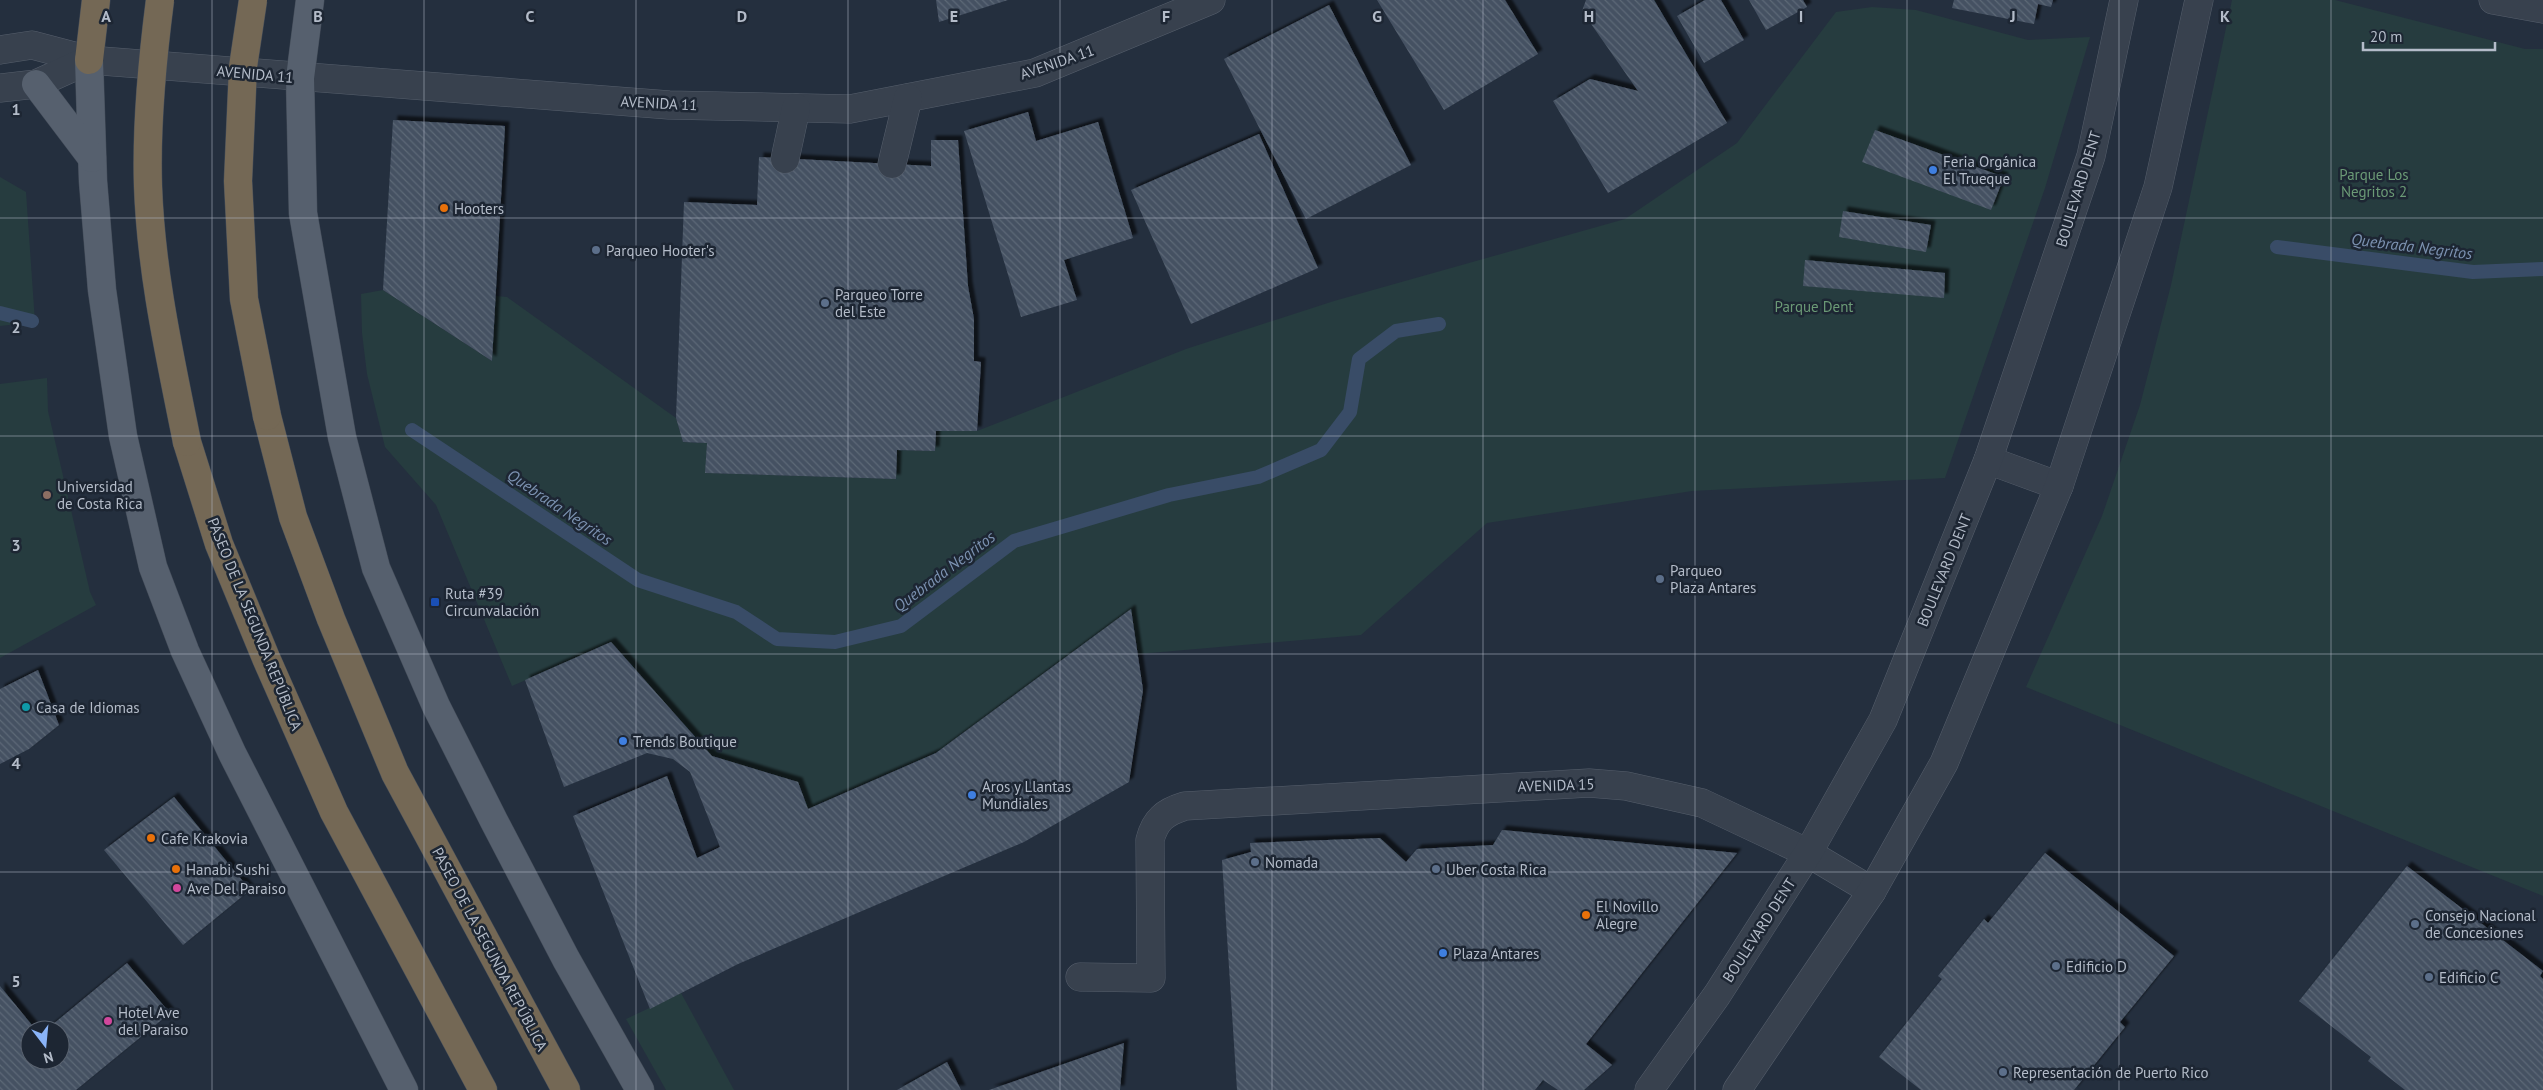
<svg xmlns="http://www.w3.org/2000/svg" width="2543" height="1090" font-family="'PT Sans',sans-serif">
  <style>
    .green { fill: #263c3f }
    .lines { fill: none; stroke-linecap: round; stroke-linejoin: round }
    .stream { stroke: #394c67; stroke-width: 14 }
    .building { fill: url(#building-back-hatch); filter: url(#shadow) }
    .minor-casing { stroke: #565f6c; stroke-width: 29 }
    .major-casing { stroke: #414a57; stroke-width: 29 }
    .highway-casing { stroke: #434c59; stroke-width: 29 }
    .minor { stroke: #38414e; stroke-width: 28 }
    .major { stroke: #56606e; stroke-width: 28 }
    .highway { stroke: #746855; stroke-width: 28 }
    .highway-bridge-casing { stroke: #434c59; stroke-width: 29; stroke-linecap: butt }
    .highway-bridge { stroke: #746855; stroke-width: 28 }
    .grid { fill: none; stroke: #b4bcc9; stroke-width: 1; stroke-opacity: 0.55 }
    .shop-dot { fill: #3f7fe0; stroke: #1d2633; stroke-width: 2 }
    .food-dot { fill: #e8710a; stroke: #1d2633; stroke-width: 2 }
    .service-dot { fill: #5c6f8a; stroke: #1d2633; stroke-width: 2 }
    .education-dot { fill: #8d6e63; stroke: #1d2633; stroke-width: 2 }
    .transit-dot { fill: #1a4fb4; stroke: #1d2633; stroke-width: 2 }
    .culture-dot { fill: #0f9aa8; stroke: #1d2633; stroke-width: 2 }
    .hotel-dot { fill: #d1479c; stroke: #1d2633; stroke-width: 2 }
    .labels { text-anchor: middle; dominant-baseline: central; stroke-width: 5; stroke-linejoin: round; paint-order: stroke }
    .street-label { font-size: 15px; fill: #b4bcc9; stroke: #1d2633 }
    .poi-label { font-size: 15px; fill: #b4bcc9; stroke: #1d2633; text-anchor: start }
    .park-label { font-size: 15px; fill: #6b9a76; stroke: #1d2633 }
    .water-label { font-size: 16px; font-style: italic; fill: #7c92b1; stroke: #1d2633 }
    .grid-label { font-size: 16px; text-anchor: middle; font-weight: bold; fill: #b4bcc9; stroke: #1d2633; stroke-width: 5; stroke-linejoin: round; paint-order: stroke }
  </style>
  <defs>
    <pattern id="building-back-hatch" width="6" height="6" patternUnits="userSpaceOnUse" patternTransform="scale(1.25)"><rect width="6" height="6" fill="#455162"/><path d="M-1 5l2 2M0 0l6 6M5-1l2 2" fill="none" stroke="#5d6877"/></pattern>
    <filter id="shadow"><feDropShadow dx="4.5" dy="-4.5" stdDeviation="1" flood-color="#0009"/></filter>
  </defs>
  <rect width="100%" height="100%" fill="#242f3e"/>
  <g class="green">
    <polygon points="2232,0 2335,0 2525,49 2543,49 2543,896 2026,687 2102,516 2140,405 2171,285"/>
    <polygon points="1872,7 1916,10 2028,40 2090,37 2045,188 1945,478 1692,491 1487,523 1361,635 1138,654 1131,610 936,753 808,809 798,782 712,756 611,643 512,686 436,505 385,447 367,374 362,333 361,294 383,290 492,361 496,296 507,297 676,418 683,442 707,443 706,473 896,479 897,450 935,451 936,431 977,431 1186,349 1334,301 1625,219 1737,143 1836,12"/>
    <polygon points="0,177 26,192 35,322 0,326"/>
    <polygon points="47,378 48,411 90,592 96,605 0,658 0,384"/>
    <polygon points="681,993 734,1090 666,1090 626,1019"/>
  </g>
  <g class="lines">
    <g class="stream">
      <polyline points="2277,247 2473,272 2543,269"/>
      <polyline points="0,313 32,321"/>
      <polyline points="412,430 638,580 736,612 777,639 835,642 901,626 1014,541 1169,495 1258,477 1321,450 1350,412 1359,359 1396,331 1439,324"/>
    </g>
  </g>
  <g class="building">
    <polygon points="936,0 1008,0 939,22"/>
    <polygon points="1377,0 1505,0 1538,54 1444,110"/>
    <polygon points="1586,0 1654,0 1727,123 1608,193 1553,101 1590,79 1638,91 1582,11"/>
    <polygon points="1705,0 1721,0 1744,40 1704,63 1677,16"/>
    <polygon points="1749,0 1803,0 1807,7 1766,30"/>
    <polygon points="1954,0 2053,0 2051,7 2038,4 2034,24 1952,8"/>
    <polygon points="1329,5 1411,165 1306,219 1224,59"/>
    <polygon points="1028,112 1036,141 1098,122 1133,238 1064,260 1077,300 1021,317 964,131"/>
    <polygon points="393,120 505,126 492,361 383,290"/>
    <polygon points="1875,130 2004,177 1991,210 1862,162"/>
    <polygon points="1259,134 1318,268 1191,324 1131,190"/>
    <polygon points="931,140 958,140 968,286 974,319 974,361 981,362 977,431 936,431 935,451 897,450 896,479 705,473 707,443 683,442 676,418 684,202 757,205 759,157 931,166"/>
    <polygon points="1843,211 1931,225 1926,252 1839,237"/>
    <polygon points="1805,260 1945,273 1944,298 1803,286"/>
    <polygon points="1131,609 1143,690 1129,782 1024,842 738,964 650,1009 573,816 667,776 697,858 720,847 690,772 673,759 647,753 564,787 525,680 611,642 712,756 798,782 808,809 936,753"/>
    <polygon points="38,670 59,725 29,749 0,764 0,689"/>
    <polygon points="174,797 250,890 183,945 104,850"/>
    <polygon points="1502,830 1737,853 1586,1044 1612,1065 1584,1090 1558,1090 1543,1080 1535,1090 1237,1090 1222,860 1251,852 1250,843 1380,838 1406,862 1417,849 1493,845"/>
    <polygon points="2045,853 2174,956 2120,1022 2125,1027 2074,1090 1921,1090 1879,1057 1942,979 1938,976 1984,919 1988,923"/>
    <polygon points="2407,866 2543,971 2540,976 2543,979 2543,1090 2405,1090 2368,1061 2371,1057 2299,1001"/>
    <polygon points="127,963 170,1013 76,1090 0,1090 0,986 36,1030 30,1030 30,1060 60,1060 60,1030 46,1030"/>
    <polygon points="1124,1043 1120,1090 989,1090"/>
    <polygon points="947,1062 961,1090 897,1090"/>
  </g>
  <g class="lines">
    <g class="minor-casing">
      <g id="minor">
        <polyline points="2493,0 2543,9"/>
        <polyline points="0,50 32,45 89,60 669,105 850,109 1035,73 1211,0"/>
        <polyline points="0,88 36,84 89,60"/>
        <polyline points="785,159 796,108"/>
        <polyline points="892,164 908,98"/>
        <polyline points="1988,460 2059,486"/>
        <path d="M 1080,977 L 1151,978 L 1150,840 C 1155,820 1165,812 1185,806 L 1589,783 L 1626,786 L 1702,803 L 1808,853 L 1872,891"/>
        <polyline points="1649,1090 1717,995 1808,853 1883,720 1988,460 2091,156 2124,0"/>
        <polyline points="1737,1090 1872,891 1944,763 2059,486 2158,187 2199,0"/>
      </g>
    </g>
    <g class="major-casing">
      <g id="major">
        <polyline points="310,0 300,78 303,213 342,437 376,568 436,706 494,821 566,959 640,1090"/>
        <polyline points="89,60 93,181 102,290 123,436 153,567 185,651 232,753 404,1090"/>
        <polyline points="36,84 92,158"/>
      </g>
    </g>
    <g class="highway-casing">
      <g id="highway">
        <polyline points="89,60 96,0"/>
        <polyline points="267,416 293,517 331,619 395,773 566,1090"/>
        <polyline points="187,442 219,544 266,658 334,812 483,1090"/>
      </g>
    </g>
    <use href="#minor" class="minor"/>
    <use href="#major" class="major"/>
    <use href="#highway" class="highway"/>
    <g class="highway-bridge-casing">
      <g id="highway-bridge">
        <path d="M 160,0 C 152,62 146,124 148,186 C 151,273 170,357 187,442"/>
        <polyline points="253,0 243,67 238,181 244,299 267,416"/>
      </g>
    </g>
    <use href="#highway-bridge" class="highway-bridge"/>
  </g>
  <path class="grid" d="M 212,0 L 212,1090M 424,0 L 424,1090M 636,0 L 636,1090M 848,0 L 848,1090M 1060,0 L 1060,1090M 1272,0 L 1272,1090M 1483,0 L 1483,1090M 1695,0 L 1695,1090M 1907,0 L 1907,1090M 2119,0 L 2119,1090M 2331,0 L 2331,1090M 0,218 L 2543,218M 0,436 L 2543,436M 0,654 L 2543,654M 0,872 L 2543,872"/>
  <g class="shop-dot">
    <circle cx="1933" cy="170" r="5"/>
    <circle cx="623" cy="741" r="5"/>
    <circle cx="972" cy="795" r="5"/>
    <circle cx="1443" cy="953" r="5"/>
  </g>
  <g class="food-dot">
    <circle cx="444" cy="208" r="5"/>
    <circle cx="151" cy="838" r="5"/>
    <circle cx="176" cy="869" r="5"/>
    <circle cx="1586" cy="915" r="5"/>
  </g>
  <g class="service-dot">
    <circle cx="596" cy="250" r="5"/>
    <circle cx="825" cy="303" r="5"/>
    <circle cx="1660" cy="579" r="5"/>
    <circle cx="1255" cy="862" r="5"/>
    <circle cx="1436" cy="869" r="5"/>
    <circle cx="2415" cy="924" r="5"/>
    <circle cx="2056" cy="966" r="5"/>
    <circle cx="2429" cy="977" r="5"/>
    <circle cx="2003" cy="1072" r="5"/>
  </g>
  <circle class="education-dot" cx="47" cy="495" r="5"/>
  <rect class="transit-dot" x="430" y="597" width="10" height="10" rx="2.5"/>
  <circle class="culture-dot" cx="26" cy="707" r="5"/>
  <g class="hotel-dot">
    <circle cx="177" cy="888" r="5"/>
    <circle cx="108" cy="1021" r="5"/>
  </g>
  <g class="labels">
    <g class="street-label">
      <text transform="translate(1057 62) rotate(-19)">AVENIDA 11</text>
      <text transform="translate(255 74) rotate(5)">AVENIDA 11</text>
      <text transform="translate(659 103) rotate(3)">AVENIDA 11</text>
      <text transform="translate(2078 189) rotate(-73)">BOULEVARD DENT</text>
      <text transform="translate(1944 570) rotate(-68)">BOULEVARD DENT</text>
      <text transform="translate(255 624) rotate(68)">PASEO DE LA SEGUNDA REPÚBLICA</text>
      <text transform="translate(1556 785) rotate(-2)">AVENIDA 15</text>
      <text transform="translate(1759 930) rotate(-57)">BOULEVARD DENT</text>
      <text transform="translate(490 949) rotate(62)">PASEO DE LA SEGUNDA REPÚBLICA</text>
    </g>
    <g class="poi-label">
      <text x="1943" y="161">Feria Orgánica<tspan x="1943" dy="17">El Trueque</tspan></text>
      <text x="454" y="208">Hooters</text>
      <text x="606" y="250">Parqueo Hooter's</text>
      <text x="835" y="294">Parqueo Torre<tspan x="835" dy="17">del Este</tspan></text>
      <text x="57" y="486">Universidad<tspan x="57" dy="17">de Costa Rica</tspan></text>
      <text x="1670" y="570">Parqueo<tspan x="1670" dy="17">Plaza Antares</tspan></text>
      <text x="445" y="593">Ruta #39<tspan x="445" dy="17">Circunvalación</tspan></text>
      <text x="36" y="707">Casa de Idiomas</text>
      <text x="633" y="741">Trends Boutique</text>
      <text x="982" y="786">Aros y Llantas<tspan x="982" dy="17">Mundiales</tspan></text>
      <text x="161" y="838">Cafe Krakovia</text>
      <text x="1265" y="862">Nomada</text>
      <text x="186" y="869">Hanabi Sushi</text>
      <text x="1446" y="869">Uber Costa Rica</text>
      <text x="187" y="888">Ave Del Paraiso</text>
      <text x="1596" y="906">El Novillo<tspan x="1596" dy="17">Alegre</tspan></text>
      <text x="2425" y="915">Consejo Nacional<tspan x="2425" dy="17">de Concesiones</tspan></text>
      <text x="1453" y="953">Plaza Antares</text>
      <text x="2066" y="966">Edificio D</text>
      <text x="2439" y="977">Edificio C</text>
      <text x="118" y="1012">Hotel Ave<tspan x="118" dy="17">del Paraiso</tspan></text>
      <text x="2013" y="1072">Representación de Puerto Rico</text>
    </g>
    <g class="park-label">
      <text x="2374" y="174">Parque Los<tspan x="2374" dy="17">Negritos 2</tspan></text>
      <text x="1814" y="306">Parque Dent</text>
    </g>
    <g class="water-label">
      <text transform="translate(2412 246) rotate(7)">Quebrada Negritos</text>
      <text transform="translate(560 507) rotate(34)">Quebrada Negritos</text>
      <text transform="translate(944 571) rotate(-37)">Quebrada Negritos</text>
    </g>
  </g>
  <g class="grid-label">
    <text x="106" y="22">A</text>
    <text x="318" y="22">B</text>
    <text x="530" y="22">C</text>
    <text x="742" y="22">D</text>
    <text x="954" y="22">E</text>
    <text x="1166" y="22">F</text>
    <text x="1377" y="22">G</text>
    <text x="1589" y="22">H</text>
    <text x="1801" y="22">I</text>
    <text x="2013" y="22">J</text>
    <text x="2225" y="22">K</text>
    <text x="16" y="115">1</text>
    <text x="16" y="333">2</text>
    <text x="16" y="551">3</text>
    <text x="16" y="769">4</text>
    <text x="16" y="987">5</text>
  </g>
  <g transform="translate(45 1045) rotate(164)"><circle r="24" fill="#1d2633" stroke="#59626f"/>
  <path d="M0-4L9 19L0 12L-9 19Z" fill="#8ab4f8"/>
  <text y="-8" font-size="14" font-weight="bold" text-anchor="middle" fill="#b4bcc9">N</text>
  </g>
  <path d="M2363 42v8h132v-8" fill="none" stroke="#b4bcc9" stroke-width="2.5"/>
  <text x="2370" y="42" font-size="15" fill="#b4bcc9" stroke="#1d2633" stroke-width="4" paint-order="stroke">20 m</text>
</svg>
